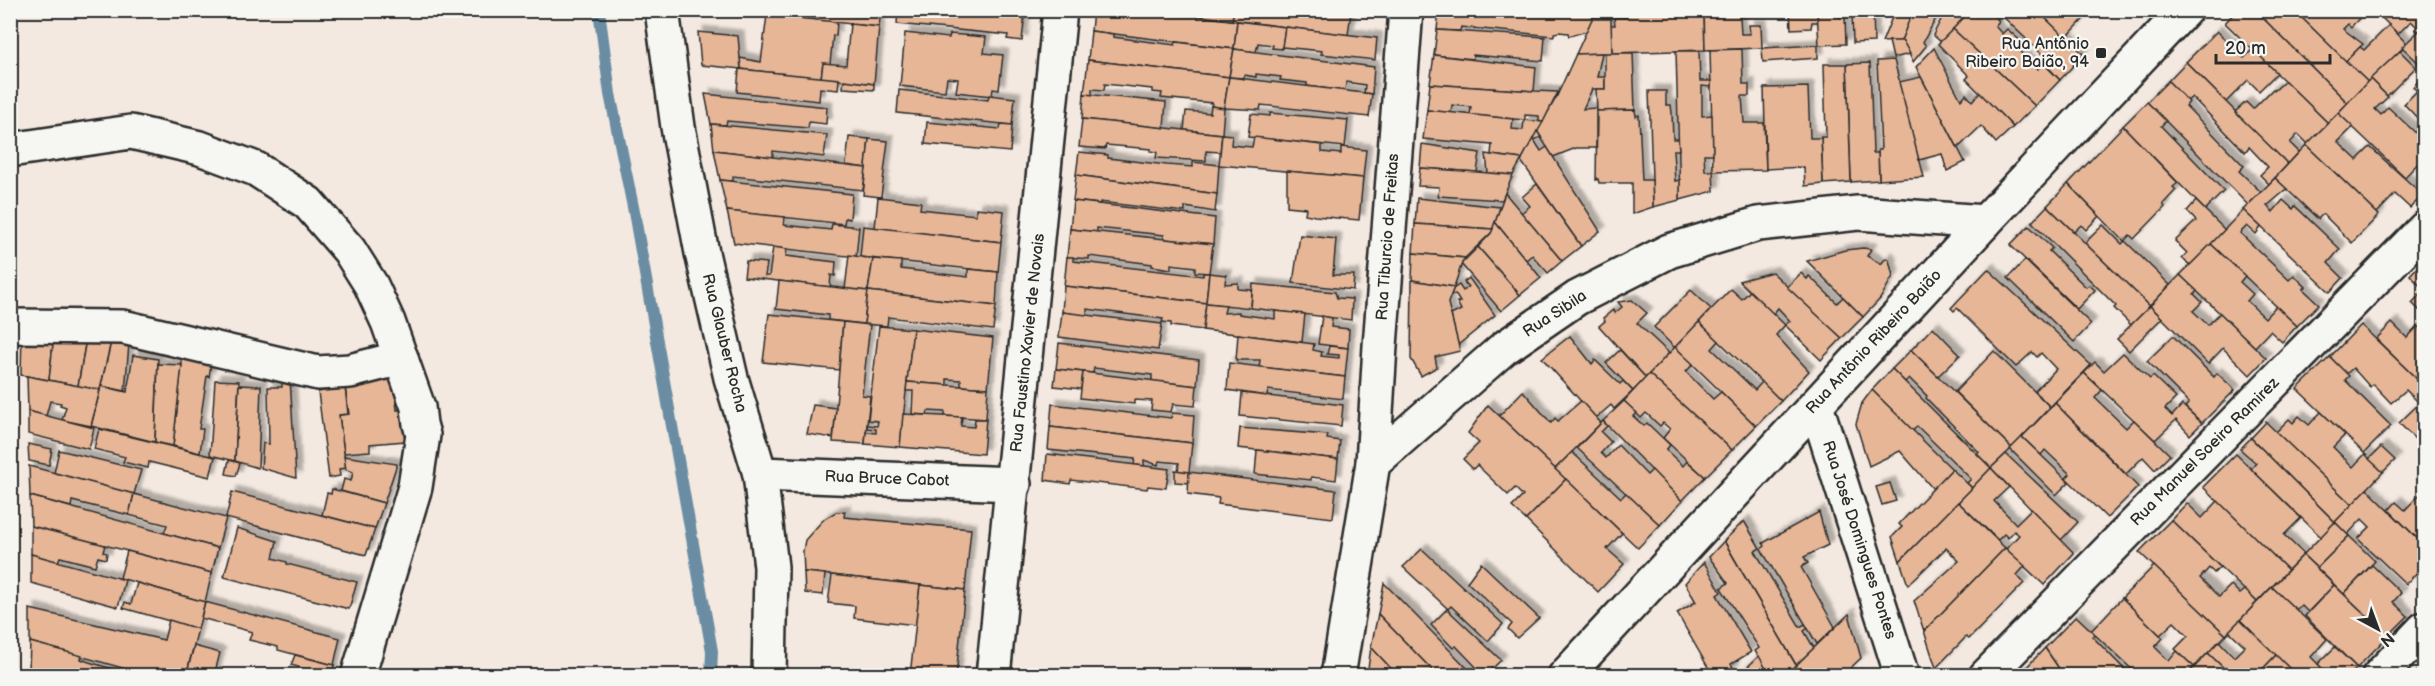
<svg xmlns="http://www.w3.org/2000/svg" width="2435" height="686" font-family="'Balsamiq Sans',sans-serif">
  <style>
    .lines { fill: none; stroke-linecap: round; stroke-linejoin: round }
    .stream { stroke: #6b8da4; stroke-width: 12 }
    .building { fill: #e6b697; stroke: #2b2b2b; stroke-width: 1.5; filter: url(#shadow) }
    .street-casing { stroke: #2b2b2b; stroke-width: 38 }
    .secondary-casing { stroke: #2b2b2b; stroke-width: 38 }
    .street { stroke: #f6f6f2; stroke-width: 33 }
    .secondary { stroke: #f6f6f2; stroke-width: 33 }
    .poi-dot { fill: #2b2b2b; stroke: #f6f6f2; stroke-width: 2 }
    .labels { text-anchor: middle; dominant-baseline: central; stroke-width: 4.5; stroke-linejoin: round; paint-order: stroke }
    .poi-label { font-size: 16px; fill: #2b2b2b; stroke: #f6f6f2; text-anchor: end }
    .street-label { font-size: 16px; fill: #2b2b2b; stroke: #f6f6f2 }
  </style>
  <defs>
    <filter id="shadow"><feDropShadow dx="5.5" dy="-5.5" stdDeviation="1.5" flood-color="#0004"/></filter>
  </defs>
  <rect width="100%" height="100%" fill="#f3e9e0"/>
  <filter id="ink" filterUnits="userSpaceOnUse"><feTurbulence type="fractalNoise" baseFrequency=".0167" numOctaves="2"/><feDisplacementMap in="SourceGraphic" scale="12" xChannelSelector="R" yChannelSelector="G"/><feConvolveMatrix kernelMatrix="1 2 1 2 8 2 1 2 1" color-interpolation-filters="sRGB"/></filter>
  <g filter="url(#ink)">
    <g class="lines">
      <polyline class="stream" points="599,10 610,94 634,212 712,651 711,676"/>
    </g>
    <g class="building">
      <polygon points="722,10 881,10 879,27"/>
      <polygon points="898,10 1025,12 1022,41 1007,39 1008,35 897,24"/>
      <polygon points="1093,10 1154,10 1237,21 1234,49 1091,31"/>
      <polygon points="1154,10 1234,10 1232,20"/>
      <polygon points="1234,10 1348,10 1351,12 1348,35 1232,20"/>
      <polygon points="1439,10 1540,10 1594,15 1587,31 1569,36 1568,33 1559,32 1554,33 1554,36 1461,27 1460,31 1437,30"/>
      <polygon points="1540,10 1581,10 1580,14"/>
      <polygon points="1704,10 1705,50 1612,53 1611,25 1615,25 1614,18 1626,18 1626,11"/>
      <polygon points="1704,10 1761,10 1761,15 1740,16 1741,34 1750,34 1749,25 1761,25 1762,48 1705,50"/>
      <polygon points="1790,10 1817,10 1818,22 1812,22 1811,28 1791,29"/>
      <polygon points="1817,10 1839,10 1839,17 1845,17 1846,44 1819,45"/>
      <polygon points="1845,10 1873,10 1874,42 1853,43 1852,14 1846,15"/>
      <polygon points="1895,10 1912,14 1901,41 1882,42"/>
      <polygon points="1913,10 1940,11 1923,42 1926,46 1913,62 1903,41 1901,41"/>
      <polygon points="1946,10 1971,10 1941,42 1933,35"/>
      <polygon points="1971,10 1988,10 1999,21 1995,26 2002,34 2007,29 2024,44 2018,50 2038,69 2043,63 2060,80 2035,106 1953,29"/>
      <polygon points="1996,10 2037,10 2084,54 2060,80 2048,67 2051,63"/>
      <polygon points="2037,10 2092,10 2066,38"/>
      <polygon points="2237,10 2255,10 2348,103 2328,123 2225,23"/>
      <polygon points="2260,10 2294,10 2368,82 2348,103 2258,13"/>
      <polygon points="2294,10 2367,10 2351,27 2348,24 2343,29 2363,44 2346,61"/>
      <polygon points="2374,10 2424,10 2424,26 2418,32 2415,29 2417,27 2411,21 2398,34"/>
      <polygon points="767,15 837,22 836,36 833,35 830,64 823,63 821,78 741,69 740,58 761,62"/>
      <polygon points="1592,19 1611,19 1612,53 1576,54"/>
      <polygon points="1237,21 1285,27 1282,49 1272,48 1273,45 1258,43 1256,52 1234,49"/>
      <polygon points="850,24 879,27 874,84 821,78 823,63 846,65"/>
      <polygon points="2389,25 2407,44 2368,82 2346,61 2360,47 2364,50"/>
      <polygon points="2424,26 2424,68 2402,47"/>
      <polygon points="1285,27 1377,38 1375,60 1321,54 1322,51 1282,47"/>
      <polygon points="1953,29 2035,106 2013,127 1966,79 1969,76 1938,44"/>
      <polygon points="1437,30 1545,37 1543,61 1473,55 1473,59 1434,55"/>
      <polygon points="1091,31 1113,34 1113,37 1175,45 1176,42 1234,49 1229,77 1088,60"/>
      <polygon points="2217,31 2244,58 2253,49 2277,73 2259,91 2248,80 2226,102 2186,62"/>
      <polygon points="698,32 738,36 741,69 701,65"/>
      <polygon points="905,33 949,38 950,34 986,37 984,53 1003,55 999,90 993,89 992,96 956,92 958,79 947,78 945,91 900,86"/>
      <polygon points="1889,41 1903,41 1910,54 1893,58"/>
      <polygon points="1818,45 1818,58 1763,62 1762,48"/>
      <polygon points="1934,48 1961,100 1966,94 1972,101 1980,93 2013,127 1996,143 1981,126 1958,148 1916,67"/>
      <polygon points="1234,49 1374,67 1372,94 1364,93 1365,85 1346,82 1345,91 1307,86 1307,83 1280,80 1281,77 1256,74 1256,77 1244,75 1244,78 1229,77"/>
      <polygon points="1742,49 1743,84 1749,84 1749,96 1742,96 1744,123 1764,123 1766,170 1713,171 1710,50"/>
      <polygon points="1676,51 1699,51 1700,81 1711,81 1711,87 1702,86 1702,116 1712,115 1713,154 1704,154 1705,171 1713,171 1714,191 1680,200"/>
      <polygon points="2400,51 2416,67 2387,96 2370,79"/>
      <polygon points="1602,53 1597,77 1605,77 1605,89 1592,89 1583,109 1596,108 1596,148 1576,148 1553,157 1537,131 1556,98 1576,54"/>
      <polygon points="1605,53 1633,53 1635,110 1597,111 1596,89 1605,89"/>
      <polygon points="1434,55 1536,67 1534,91 1430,84"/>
      <polygon points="1088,60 1229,77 1224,108 1211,106 1212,103 1161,98 1162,93 1152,92 1152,89 1105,84 1104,90 1092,89 1092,95 1084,94"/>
      <polygon points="1894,60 1924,177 1879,180 1878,150 1881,150 1877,61"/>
      <polygon points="2186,62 2288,164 2269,184 2260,175 2268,167 2249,147 2245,152 2192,97 2187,101 2168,81"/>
      <polygon points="1870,63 1873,153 1878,153 1879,180 1851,182 1847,64"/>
      <polygon points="1824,64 1847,64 1851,182 1823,184 1821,137 1826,137"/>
      <polygon points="739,69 839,79 838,90 820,88 819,101 737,92"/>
      <polygon points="1229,77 1372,94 1369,117 1261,105 1260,110 1224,108"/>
      <polygon points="1921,77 1965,162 1947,171 1942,154 1919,160 1899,82"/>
      <polygon points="2370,79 2388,97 2375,109 2381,115 2388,107 2421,138 2424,134 2424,157 2405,177 2338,113"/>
      <polygon points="844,80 874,84 874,90 843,88"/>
      <polygon points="2168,81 2189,102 2186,106 2244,166 2239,171 2261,192 2248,205 2147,102"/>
      <polygon points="2285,81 2328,123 2308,144 2298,134 2290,143 2299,152 2288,164 2235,112 2246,102 2253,109 2273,89 2275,90"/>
      <polygon points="2418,81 2423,86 2424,84 2424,125 2404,104 2417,91 2413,87"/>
      <polygon points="1430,84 1534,91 1558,92 1543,122 1539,122 1539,116 1525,115 1525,120 1470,115 1471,107 1452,105 1451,113 1427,110"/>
      <polygon points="1808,87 1810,138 1821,138 1823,184 1805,186 1804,167 1766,169 1764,88"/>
      <polygon points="899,90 988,100 989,95 1015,98 1012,125 897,113"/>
      <polygon points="1649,91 1666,91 1666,105 1671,105 1672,113 1673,139 1678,139 1679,150 1673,150 1675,181 1680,180 1680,200 1653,207"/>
      <polygon points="705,94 827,107 826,124 809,122 808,128 727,121 726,125 711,124"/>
      <polygon points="1084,94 1166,102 1164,128 1082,119"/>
      <polygon points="2147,102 2166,121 2161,126 2224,191 2205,210 2123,126"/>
      <polygon points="1211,106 1224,108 1222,134 1184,130 1186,111 1210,113"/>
      <polygon points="1427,110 1513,119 1512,129 1523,130 1524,120 1543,122 1522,159 1491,155 1492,145 1423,139"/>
      <polygon points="1635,110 1636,116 1639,115 1642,180 1652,180 1653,207 1632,214 1632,183 1599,183 1598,179 1596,180 1597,111"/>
      <polygon points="1270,113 1348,120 1345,147 1248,137 1251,114 1270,116"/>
      <polygon points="2338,113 2353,127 2338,142 2357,160 2370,147 2423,195 2410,208 2395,194 2377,213 2306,145"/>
      <polygon points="1082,119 1222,134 1220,152 1206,151 1206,161 1156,158 1157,152 1150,151 1151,149 1106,145 1105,149 1079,147"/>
      <polygon points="927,122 1000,129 1001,124 1012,125 1010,152 925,144"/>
      <polygon points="711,124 827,135 824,157 773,151 773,157 714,150"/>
      <polygon points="2123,126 2178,183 2173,187 2176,190 2163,204 2165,207 2134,239 2130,235 2124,241 2068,184"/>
      <polygon points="1537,131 1541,137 1534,140 1541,151 1547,147 1600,231 1581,246 1521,161"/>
      <polygon points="1222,134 1232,135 1231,145 1252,147 1254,137 1322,145 1322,152 1341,154 1341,147 1366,150 1363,178 1219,165"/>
      <polygon points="849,137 869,139 866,168 846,165"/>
      <polygon points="869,139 888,141 881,197 863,195"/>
      <polygon points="1422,144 1480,153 1477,172 1420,168"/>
      <polygon points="2306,145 2379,215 2352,243 2323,214 2318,219 2275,178"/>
      <polygon points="714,150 866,168 863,190 733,176 733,181 720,180"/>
      <polygon points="1079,152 1108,155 1108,158 1167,165 1193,167 1193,162 1219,165 1217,194 1076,175"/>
      <polygon points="1486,154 1491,155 1522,159 1513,175 1488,173"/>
      <polygon points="1420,168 1477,172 1513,175 1502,200 1438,196 1439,187 1418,186"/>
      <polygon points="1287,171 1363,178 1359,220 1315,216 1305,214 1306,208 1287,206"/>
      <polygon points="1076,175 1217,194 1215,212 1185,207 1185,212 1100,202 1100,204 1073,201"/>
      <polygon points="2275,178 2287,189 2267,206 2273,212 2283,200 2293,209 2295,206 2340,249 2328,263 2343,278 2330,292 2243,210"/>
      <polygon points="720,180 852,194 850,219 845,218 844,224 727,211"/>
      <polygon points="1537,184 1581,246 1562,261 1521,213 1530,206 1522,197"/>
      <polygon points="2068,184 2099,216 2086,230 2081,225 2074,232 2047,206"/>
      <polygon points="1505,193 1562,261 1548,273 1532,255 1526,260 1495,222"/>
      <polygon points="878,197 921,202 920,209 976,215 976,208 1004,211 1001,242 875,228"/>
      <polygon points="1417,198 1500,207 1493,229 1415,224"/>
      <polygon points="1073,201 1215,218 1213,244 1164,239 1164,235 1097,228 1097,232 1070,229"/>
      <polygon points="2196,201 2225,230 2190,266 2182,258 2187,253 2175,241 2196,221 2187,211"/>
      <polygon points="2047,206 2150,306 2131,325 2114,308 2116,306 2032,222"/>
      <polygon points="2243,210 2261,227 2256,234 2247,226 2240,233 2289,280 2294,275 2306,287 2303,289 2319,304 2297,326 2211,244"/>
      <polygon points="727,211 785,217 784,225 831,230 832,224 859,227 856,257 734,243"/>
      <polygon points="1495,222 1541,278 1520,295 1478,247 1491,233"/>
      <polygon points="1415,224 1493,229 1491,233 1465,258 1413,253"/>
      <polygon points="2103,225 2122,244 2125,241 2170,285 2150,306 2085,243"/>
      <polygon points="863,226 1001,242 998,272 860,257"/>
      <polygon points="2029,226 2052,248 2049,251 2086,287 2089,285 2095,290 2077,309 2010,245"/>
      <polygon points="1070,229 1213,244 1209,273 1195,272 1195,267 1171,264 1171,269 1152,266 1152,264 1089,256 1089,259 1067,257"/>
      <polygon points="1300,235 1336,239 1333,275 1354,275 1353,290 1293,283"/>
      <polygon points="2211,244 2245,276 2240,282 2253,294 2247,301 2265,318 2276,306 2297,326 2282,342 2270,331 2255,347 2180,275"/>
      <polygon points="773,247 787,249 786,256 836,262 835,276 831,275 830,287 744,277 746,261 767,263 765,276 769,276"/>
      <polygon points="1478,247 1520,295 1501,311 1461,264"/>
      <polygon points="1863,248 1871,249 1867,256 1881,264 1886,258 1889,260 1893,276 1880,299 1863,317 1807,261 1845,250"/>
      <polygon points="1413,253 1465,258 1462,263 1454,287 1412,280"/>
      <polygon points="849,255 873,259 868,291 845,289"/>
      <polygon points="1067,257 1073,257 1073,261 1203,276 1203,273 1209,273 1206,303 1064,286"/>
      <polygon points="873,259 901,261 901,269 968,277 968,269 998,272 996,306 868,291"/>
      <polygon points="2025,260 2091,324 2074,342 2008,278"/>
      <polygon points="2424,260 2424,290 2410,275"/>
      <polygon points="1988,269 2091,365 2050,407 2035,391 2056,369 2041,353 2037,357 2032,352 2016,367 1957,308 1954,311 1951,308"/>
      <polygon points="1772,272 1842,338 1821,360 1785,325 1790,321 1778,308 1773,314 1739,281"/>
      <polygon points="1209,273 1226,275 1225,284 1238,283 1238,289 1252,290 1251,308 1206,303"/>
      <polygon points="1801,273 1807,279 1809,276 1837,303 1843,297 1863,317 1842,338 1787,287"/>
      <polygon points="2180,275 2197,291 2194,294 2202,302 2193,311 2208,325 2220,313 2266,358 2250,375 2223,348 2208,364 2150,306"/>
      <polygon points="1469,278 1495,315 1458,345 1451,315 1461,310 1457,302 1460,302 1455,294 1451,296 1453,289 1459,285 1463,291 1468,287 1464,282"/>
      <polygon points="1412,280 1454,287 1448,303 1460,351 1435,357 1437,367 1421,376 1411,359"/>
      <polygon points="779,281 868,291 864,324 828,320 828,315 776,309"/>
      <polygon points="1253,284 1335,292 1337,298 1352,299 1351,320 1251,308"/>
      <polygon points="1064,286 1206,303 1203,330 1171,326 1171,323 1162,322 1163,319 1087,309 1087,316 1062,312"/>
      <polygon points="1731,289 1742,299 1750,291 1785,325 1776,335 1809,371 1781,401 1699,322"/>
      <polygon points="1691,290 1711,309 1675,348 1654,327"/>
      <polygon points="2424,290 2424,315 2412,303"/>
      <polygon points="868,291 996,306 993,330 888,317 887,326 864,324"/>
      <polygon points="1632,300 1647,313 1637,323 1669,353 1646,378 1599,326 1605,321 1603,318 1613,310 1615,313 1622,307 1618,302"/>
      <polygon points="1206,303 1226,305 1224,313 1239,312 1239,314 1275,319 1275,311 1305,314 1302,342 1203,330"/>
      <polygon points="2150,306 2162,318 2129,351 2117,339"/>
      <polygon points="1062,312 1162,324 1158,350 1059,337"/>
      <polygon points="769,314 843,322 839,370 763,362"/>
      <polygon points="1322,316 1332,318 1331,327 1349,329 1348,348 1318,344"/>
      <polygon points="843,322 870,325 862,395 870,396 865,444 833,442"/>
      <polygon points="1699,322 1719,341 1712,349 1755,390 1762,382 1781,401 1756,426 1675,347"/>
      <polygon points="2392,323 2407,338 2418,326 2424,333 2424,386 2376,339"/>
      <polygon points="2361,325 2424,386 2424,399 2420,404 2406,390 2391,403 2373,384 2370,387 2353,368 2346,374 2330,357"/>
      <polygon points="879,326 913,329 900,447 865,444 866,432 876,433 876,429 867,428 867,425 877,426 878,421 868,420"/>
      <polygon points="1933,327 1960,355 1938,376 1911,350"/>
      <polygon points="913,329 993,338 988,388 961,386 961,380 947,379 947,385 907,382"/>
      <polygon points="22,331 54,335 49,380 21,375"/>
      <polygon points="1238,334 1314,344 1313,350 1322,352 1321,356 1339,358 1339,355 1327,354 1329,346 1348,348 1345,377 1259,367 1260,360 1236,360"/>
      <polygon points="54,335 86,339 78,386 49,380"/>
      <polygon points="1570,336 1592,364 1595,360 1620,384 1623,381 1633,391 1614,409 1611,405 1596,418 1542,358"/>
      <polygon points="2173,336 2214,377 2217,373 2235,390 2202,423 2185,407 2189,403 2147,361"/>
      <polygon points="86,339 111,342 100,390 78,386"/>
      <polygon points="111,342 129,344 125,391 101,386"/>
      <polygon points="1059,343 1199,360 1197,386 1152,381 1152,375 1094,368 1093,373 1056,369"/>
      <polygon points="1675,347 1693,364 1686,372 1713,399 1721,392 1756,426 1732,450 1649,374"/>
      <polygon points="1620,350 1646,378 1633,391 1606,363"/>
      <polygon points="1911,350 2012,448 1991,468 1977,454 1979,452 1926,398 1927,396 1909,378 1905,382 1892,369"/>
      <polygon points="1994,351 2050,407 2012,448 1955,392"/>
      <polygon points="183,352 212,357 209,377 207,376 199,429 203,429 200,453 173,446"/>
      <polygon points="2123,353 2150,379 2153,376 2176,398 2165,409 2172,416 2182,405 2202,423 2190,435 2176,420 2155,440 2084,373 2095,362 2104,371"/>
      <polygon points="133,355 158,359 155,442 91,426 101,386 127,392"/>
      <polygon points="2330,357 2349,376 2345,380 2391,426 2364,453 2297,389"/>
      <polygon points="1229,363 1345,377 1343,399 1268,390 1267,396 1227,390"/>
      <polygon points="158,364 182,365 173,446 155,442"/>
      <polygon points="1056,369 1083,372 1081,389 1054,386"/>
      <polygon points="1892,369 1991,468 1972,488 1967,483 1971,479 1917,426 1913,431 1872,390"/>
      <polygon points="1083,372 1197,386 1195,406 1173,404 1171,412 1151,410 1152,401 1134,400 1134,404 1080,398"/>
      <polygon points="2084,373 2102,390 2095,398 2126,428 2134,420 2170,455 2155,470 2143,457 2126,474 2055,403"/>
      <polygon points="1649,374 1732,450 1705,477 1663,438 1670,429 1663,423 1660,426 1646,413 1641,418 1624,401"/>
      <polygon points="27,376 100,390 91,426 62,420 66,407 60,405 61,403 50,401 46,416 28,411"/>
      <polygon points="282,378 290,378 296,478 261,468 263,443 269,444 268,387 282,387"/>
      <polygon points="394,379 397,410 402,409 405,441 370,444 370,451 344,453 339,415 349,414 345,387"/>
      <polygon points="215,380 239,381 235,461 210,455"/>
      <polygon points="907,382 988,388 986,419 945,416 945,412 928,411 927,415 912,414 913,391 906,391"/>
      <polygon points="239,385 261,386 258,468 235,461"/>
      <polygon points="345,387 348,414 339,415 346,468 339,469 340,476 329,478 318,392"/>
      <polygon points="1872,390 1952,469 1933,489 1900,451 1869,466 1856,424 1862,403"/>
      <polygon points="1523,391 1551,423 1555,418 1558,421 1581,401 1601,423 1555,469 1499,416"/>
      <polygon points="1242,393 1343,405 1341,426 1240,416"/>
      <polygon points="2424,399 2424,430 2415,439 2399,423"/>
      <polygon points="1624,401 1637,413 1633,416 1644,426 1647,423 1670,445 1666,450 1683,466 1687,461 1705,477 1682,501 1603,421"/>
      <polygon points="2055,403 2138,487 2107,518 2066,478 2070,474 2045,450 2041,455 2022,437"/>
      <polygon points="1052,404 1171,418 1172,413 1194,415 1192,443 1050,427"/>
      <polygon points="813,405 836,408 833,438 807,434"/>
      <polygon points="1488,405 1566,479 1526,520 1512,507 1523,496 1515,488 1508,495 1477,465 1473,469 1463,459 1479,443 1468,433"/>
      <polygon points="28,411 94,428 89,449 28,434"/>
      <polygon points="2321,412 2345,435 2333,447 2353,467 2365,454 2383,472 2352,505 2276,432 2289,419 2293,423 2299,416 2309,425"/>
      <polygon points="903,414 962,417 961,426 974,427 975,419 986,419 983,454 900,447"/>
      <polygon points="1603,421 1607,426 1601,432 1611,442 1601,453 1606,458 1618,445 1647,475 1652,470 1682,501 1660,525 1577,448"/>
      <polygon points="2266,422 2352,505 2335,522 2251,438"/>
      <polygon points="1050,427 1192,443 1189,472 1178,471 1179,463 1159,461 1158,465 1144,460 1144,466 1134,465 1135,459 1048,450"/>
      <polygon points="1240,428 1328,435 1327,439 1340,441 1338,459 1238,448"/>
      <polygon points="99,429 215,457 210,477 149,462 148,468 123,462 125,457 94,449"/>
      <polygon points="2022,437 2069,482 2056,495 2010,449"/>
      <polygon points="2251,438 2335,522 2321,537 2251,469 2256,463 2240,449"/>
      <polygon points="28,444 52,449 49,465 29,461"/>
      <polygon points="2381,447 2395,460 2383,472 2369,459"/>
      <polygon points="59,450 141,470 134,494 54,473"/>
      <polygon points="1257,450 1338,459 1336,480 1311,477 1311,480 1255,474"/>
      <polygon points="1572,452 1621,498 1626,493 1660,525 1638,548 1555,469"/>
      <polygon points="1047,454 1169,469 1166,488 1148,486 1147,489 1071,480 1070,484 1045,480"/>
      <polygon points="2006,454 2078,522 2061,540 1991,468"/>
      <polygon points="2236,454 2301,518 2284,535 2304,554 2288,570 2203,487"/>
      <polygon points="344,456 397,464 384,503 341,491 344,479 351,481 353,472 346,470"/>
      <polygon points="229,460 240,463 236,476 226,474"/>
      <polygon points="29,466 134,494 129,515 72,501 71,507 30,496"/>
      <polygon points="1991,468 2009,487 1994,501 2016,524 2031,509 2074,553 2044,585 2006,549 2019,535 2014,531 2008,538 2004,534 1998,540 1958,502"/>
      <polygon points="1952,469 1972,488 1900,561 1892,537 1902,527 1899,524"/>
      <polygon points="1175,470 1189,472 1189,483 1175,482"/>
      <polygon points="1189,472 1336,490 1333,518 1218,504 1219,498 1188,494"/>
      <polygon points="1566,479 1622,533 1607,549 1624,564 1598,592 1526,520"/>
      <polygon points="1890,483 1896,501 1882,505 1876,487"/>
      <polygon points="332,489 384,503 375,529 322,515 327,493 331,494"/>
      <polygon points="2367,489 2424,545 2424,565 2406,584 2358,539 2370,527 2362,519 2347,535 2335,522"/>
      <polygon points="2423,491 2424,492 2424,545 2389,510 2396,502 2405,510"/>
      <polygon points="232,492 375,529 366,555 226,518"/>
      <polygon points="134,494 226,518 218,548 164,533 167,525 129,515"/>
      <polygon points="30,496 218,548 212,573 31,526"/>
      <polygon points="2218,501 2288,570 2257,602 2171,520 2187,503 2202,518"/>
      <polygon points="1958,502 2005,548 1924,631 1914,601 1959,561 1946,548 1908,585 1900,561"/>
      <polygon points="845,511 844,517 971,529 965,590 804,572 803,551 805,540 824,519 836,512"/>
      <polygon points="1819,512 1828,545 1804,557 1808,563 1801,567 1835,627 1817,644 1761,549 1765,546 1763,543"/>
      <polygon points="2171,520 2220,567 2214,573 2209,568 2200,578 2219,597 2231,585 2240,594 2245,590 2257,602 2226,635 2139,552"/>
      <polygon points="1744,521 1760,548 1755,551 1800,627 1805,624 1808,628 1804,631 1814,648 1796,665 1724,541"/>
      <polygon points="2335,522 2349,536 2317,568 2303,555"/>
      <polygon points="31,526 105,545 103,552 107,553 106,559 98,557 95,566 60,557 58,562 31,554"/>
      <polygon points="237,528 277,541 273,558 287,562 287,564 357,582 349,609 224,577"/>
      <polygon points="2349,536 2375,561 2344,594 2317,568"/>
      <polygon points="1724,541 1796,665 1785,676 1770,676 1755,651 1759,648 1721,588 1728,583 1709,557"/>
      <polygon points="2005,548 2025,566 2017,575 2024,583 1969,639 1966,637 1936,668 1924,631"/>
      <polygon points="1422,549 1503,624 1488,641 1451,606 1448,609 1403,567"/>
      <polygon points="127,551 212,573 205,602 120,578"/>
      <polygon points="31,554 125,580 118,607 31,583"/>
      <polygon points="2303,555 2334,585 2308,612 2301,605 2296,610 2272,587"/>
      <polygon points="1704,562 1721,592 1717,595 1751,652 1731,664 1734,669 1721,676 1713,676 1677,613 1696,602 1685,583"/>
      <polygon points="1481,563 1539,618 1517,638 1508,629 1512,624 1467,582"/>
      <polygon points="2372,565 2401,593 2393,602 2408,616 2388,636 2344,594"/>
      <polygon points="2154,566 2226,635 2194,667 2175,649 2188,636 2174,622 2160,635 2122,598"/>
      <polygon points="804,572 825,574 823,595 805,593"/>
      <polygon points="832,575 920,585 916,625 854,618 855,606 828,603"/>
      <polygon points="137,583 205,602 198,629 123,608 125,602 131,604"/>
      <polygon points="1384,583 1474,675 1474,676 1438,676 1378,614"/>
      <polygon points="920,585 965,590 956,676 910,676"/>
      <polygon points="2334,585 2388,636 2357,668 2305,616"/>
      <polygon points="2272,587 2327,639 2311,657 2325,671 2321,676 2297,676 2240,620"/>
      <polygon points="2122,598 2163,638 2155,647 2169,661 2177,651 2194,667 2186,676 2139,676 2091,631"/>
      <polygon points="205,602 340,638 334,665 278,650 278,647 249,640 252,632 201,618"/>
      <polygon points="30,609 164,640 169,620 198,629 186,676 151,676 30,642"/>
      <polygon points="1447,609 1501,660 1485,676 1474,676 1479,670 1456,646 1453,648 1431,625"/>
      <polygon points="1378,614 1438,676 1398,676 1371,647"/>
      <polygon points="1849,614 1861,658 1842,676 1785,676"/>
      <polygon points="2076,616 2095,634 2092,636 2127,672 2122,676 2064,676 2045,648"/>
      <polygon points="2240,620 2276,655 2256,676 2232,676 2208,653 2219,641 2234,657 2245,646 2229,631"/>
      <polygon points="30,642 82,656 81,659 89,662 133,675 135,671 151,676 48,676 29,670"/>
      <polygon points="194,646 220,653 214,676 186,676"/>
      <polygon points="1371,647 1398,676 1367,676"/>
      <polygon points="2335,647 2357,668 2349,676 2321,676 2325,671 2318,664"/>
      <polygon points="2045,648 2064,676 2018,676"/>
      <polygon points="2208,653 2232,676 2186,676"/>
      <polygon points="295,655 334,665 332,676 300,676 302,668 291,665"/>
      <polygon points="2276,655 2297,676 2256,676"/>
      <polygon points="1759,656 1770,676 1738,676"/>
      <polygon points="2420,667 2424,672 2424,676 2412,676"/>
      <polygon points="29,670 48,676 29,676"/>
    </g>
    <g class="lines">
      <g class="street-casing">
        <g id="street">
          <polyline points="662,10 678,127 702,253 731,378 760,474 771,567 769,676"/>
          <polyline points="10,326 123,327 318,373 350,371 401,358"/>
          <polyline points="1816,405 1902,676"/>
          <polyline points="1373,463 1380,346 1406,10"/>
          <polyline points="760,474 1014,484"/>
          <polyline points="993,676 1060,10"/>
          <polyline points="1565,676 1985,222"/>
          <polyline points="1986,676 2424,229"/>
          <polyline points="2379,676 2424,629"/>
        </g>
      </g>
      <g class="secondary-casing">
        <g id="secondary">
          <polyline points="10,150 131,132 200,148 256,169 308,203 349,250 371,285 388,322 418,407 420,424 423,435 415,487 358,676"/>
          <polyline points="1338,676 1373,463 1504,348 1577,298 1669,251 1758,224 1858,213 1985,222 2185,10"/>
        </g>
      </g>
      <use href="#street" class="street"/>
      <use href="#secondary" class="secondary"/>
    </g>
  </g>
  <rect class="poi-dot" x="2095" y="47" width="12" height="12" rx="3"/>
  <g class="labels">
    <g class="poi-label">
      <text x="2089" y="44">Rua Antônio<tspan x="2089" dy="18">Ribeiro Baião, 94</tspan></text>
    </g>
    <g class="street-label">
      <text transform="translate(1388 237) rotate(-86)">Rua Tiburcio de Freitas</text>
      <text transform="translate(1555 314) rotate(-33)">Rua Sibila</text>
      <text transform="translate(1874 342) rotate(-47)">Rua Antônio Ribeiro Baião</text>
      <text transform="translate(724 343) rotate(76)">Rua Glauber Rocha</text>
      <text transform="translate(1028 343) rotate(-84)">Rua Faustino Xavier de Novais</text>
      <text transform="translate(2205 452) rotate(-45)">Rua Manuel Soeiro Ramirez</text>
      <text transform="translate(887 479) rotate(2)">Rua Bruce Cabot</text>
      <text transform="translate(1859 540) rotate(72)">Rua José Domingues Pontes</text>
    </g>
  </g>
  <rect width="2435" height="686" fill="none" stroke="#f6f6f2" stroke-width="36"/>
  <rect x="18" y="18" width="2399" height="650" fill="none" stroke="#2b2b2b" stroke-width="2" filter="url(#ink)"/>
  <g transform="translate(2378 629) rotate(139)" stroke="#f6f6f2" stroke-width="4.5" paint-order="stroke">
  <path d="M0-4.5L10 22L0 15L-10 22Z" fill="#2b2b2b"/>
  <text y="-9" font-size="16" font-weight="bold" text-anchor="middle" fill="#2b2b2b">N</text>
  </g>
  <path d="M2216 54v9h114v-9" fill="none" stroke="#2b2b2b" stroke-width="3"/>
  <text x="2225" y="54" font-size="18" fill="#2b2b2b" stroke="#f6f6f2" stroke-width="4.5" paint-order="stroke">20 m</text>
</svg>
